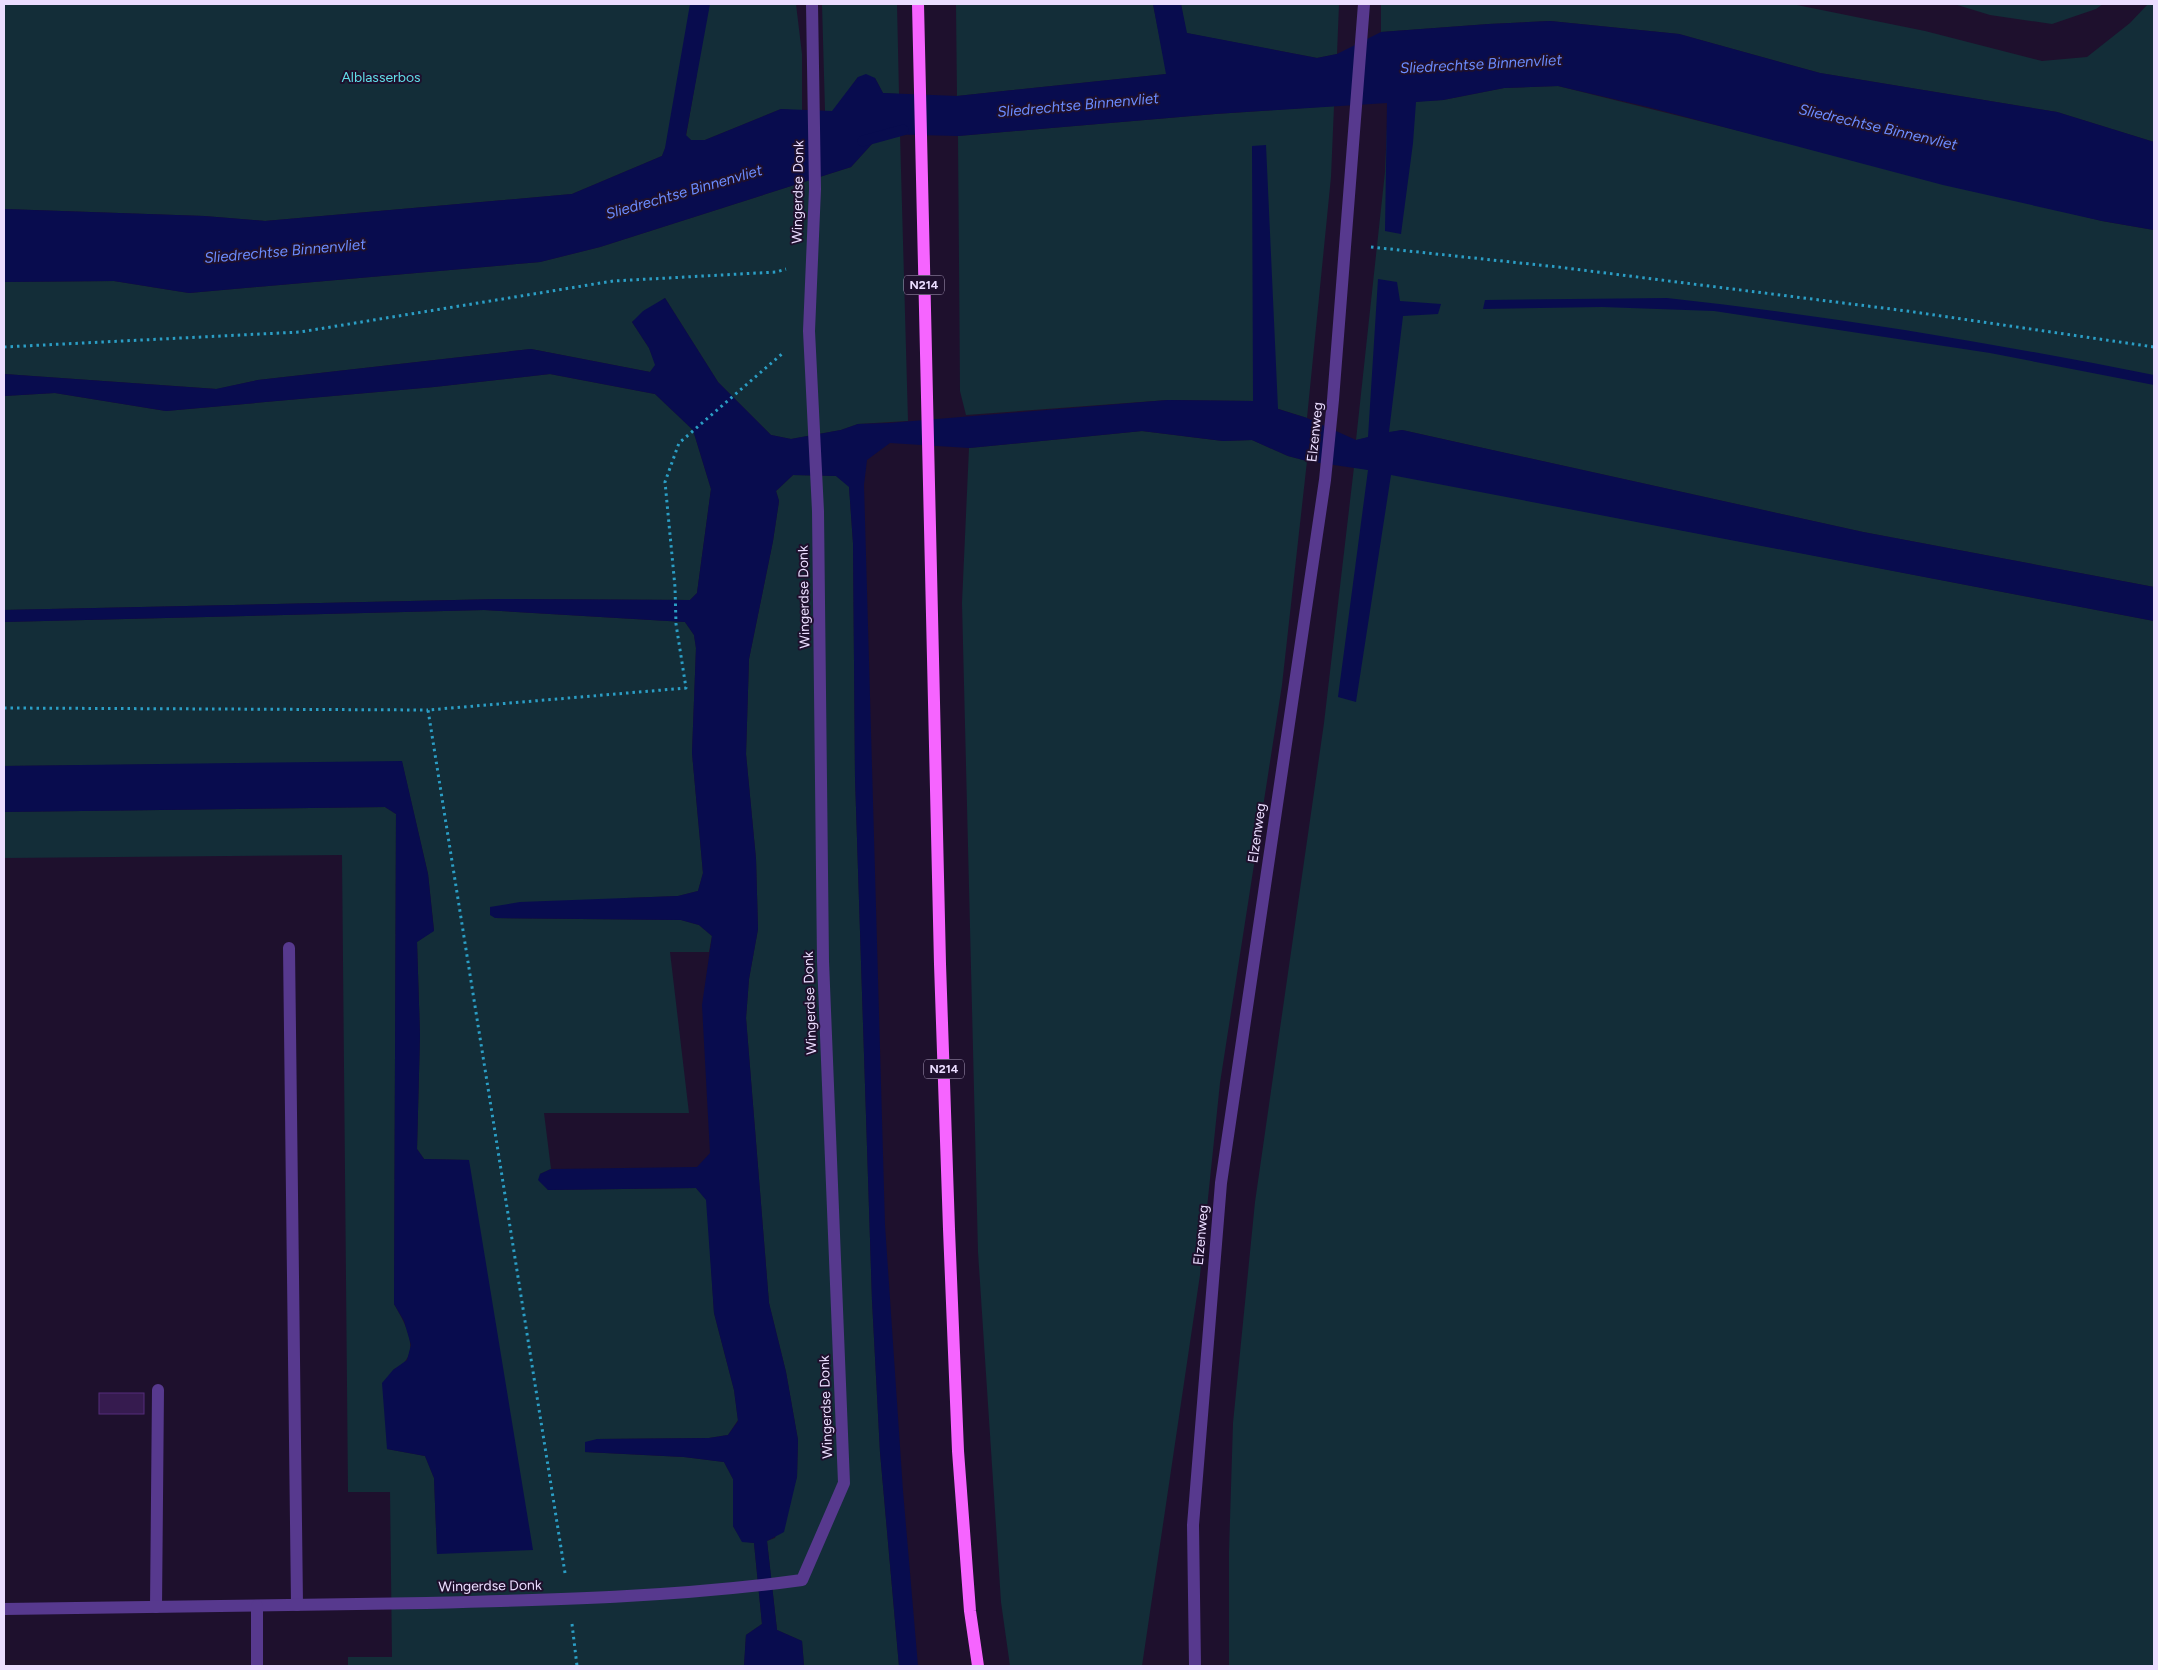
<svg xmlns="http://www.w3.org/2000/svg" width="2158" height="1670" font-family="Figtree,sans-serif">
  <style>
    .green { fill: #132d38 }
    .water { fill: #080c4e }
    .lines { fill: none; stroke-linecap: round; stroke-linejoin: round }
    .stream { stroke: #080c4e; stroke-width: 11 }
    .building { fill: #361b4f; stroke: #552c7c }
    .path { stroke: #2b9ec5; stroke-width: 3; stroke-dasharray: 2.5 4; stroke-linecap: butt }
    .lane { stroke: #57398e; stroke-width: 12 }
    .street { stroke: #57398e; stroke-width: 12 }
    .primary { stroke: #f664ff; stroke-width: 12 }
    .labels { text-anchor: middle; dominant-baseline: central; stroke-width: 4; stroke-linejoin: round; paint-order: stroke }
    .shield { fill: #1e102d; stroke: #aea0c0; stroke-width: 1 }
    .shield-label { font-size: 12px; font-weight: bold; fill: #ebddff }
    .park-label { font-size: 14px; fill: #61dee7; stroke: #1e102d }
    .street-label { font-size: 14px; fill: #ebddff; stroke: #1e102d }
    .water-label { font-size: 15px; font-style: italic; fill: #6b8cff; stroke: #1e102d }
  </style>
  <rect width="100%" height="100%" fill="#1e102d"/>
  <g class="green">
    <polygon points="4,4 796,4 802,54 802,111 781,109 705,140 691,140 686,136 697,73 662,156 572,194 265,221 204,216 4,209"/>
    <polygon points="822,4 897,4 899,94 883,93 875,78 858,77 833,111 825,111"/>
    <polygon points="956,4 1153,4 1167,74 957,96"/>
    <polygon points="1181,4 1339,4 1337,54 1317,58 1186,33"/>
    <polygon points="1381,4 1792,4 1925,31 2042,61 2087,57 2130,23 2148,4 2154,4 2154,142 2057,112 1820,73 1679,34 1550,21 1489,24 1381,32"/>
    <polygon points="1954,4 2103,4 2096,9 2052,24 1990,15"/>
    <polygon points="1558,86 2102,221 2154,230 2154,587 1863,532 1402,430 1356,440 1385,172 1388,103 1443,100 1504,88"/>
    <polygon points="1334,106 1331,177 1307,418 1253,401 1168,400 966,415 960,391 958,136 1215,114"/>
    <polygon points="881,134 900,134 908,421 858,424 841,430 791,439 771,435 718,382 665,298 632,322 649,348 656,365 650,372 531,349 258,380 217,389 4,374 4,282 114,281 189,293 540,262 600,247 851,167"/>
    <polygon points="550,374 655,394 693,430 711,489 697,593 690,600 500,599 4,610 4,396 55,393 166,411 434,387"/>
    <polygon points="1142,431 1223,441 1252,440 1288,456 1307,461 1282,685 1220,1083 1200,1275 1142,1666 1010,1666 1001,1602 978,1252 962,603 969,448"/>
    <polygon points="1354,467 2154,621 2154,1666 1229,1666 1229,1552 1233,1423 1255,1202 1324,723"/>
    <polygon points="793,475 836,476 849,486 853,543 855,777 872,1300 880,1452 899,1666 804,1666 802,1641 777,1630 767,1541 775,1538 797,1477 798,1440 786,1372 769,1303 746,1018 749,979 758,929 756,859 746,754 749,659 773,541 779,501 776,491"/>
    <path d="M 484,610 L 685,622 L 694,635 L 696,648 L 692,753 L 703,873 L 698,891 L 678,896 L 627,898 L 495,918 L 681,920 L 699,925 L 712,936 L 709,952 L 670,952 L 689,1113 L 544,1113 L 551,1169 L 540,1174 L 548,1190 L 696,1188 L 707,1200 L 714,1313 L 734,1390 L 738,1420 L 728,1435 L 709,1438 L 597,1439 L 585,1452 L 684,1457 L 724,1462 L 733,1479 L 733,1526 L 742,1541 L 754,1543 L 762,1624 L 746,1635 L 744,1666 L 348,1666 L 348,1657 L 392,1657 L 390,1492 L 348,1492 L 342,855 L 4,858 L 4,812 L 385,807 L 396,814 L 394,1304 C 402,1318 418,1344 406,1360 C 404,1364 397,1367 393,1370 L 387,1449 L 425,1456 L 434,1478 L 437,1553 L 469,1160 L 424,1159 L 417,1149 L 420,1035 L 417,942 L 434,930 L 428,874 L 402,762 L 4,766 L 4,622 Z"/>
  </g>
  <g class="water">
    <polygon points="690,4 710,4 686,135 691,140 705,140 781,109 832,111 858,77 866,74 875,78 883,93 957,96 1166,74 1153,4 1181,4 1187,33 1317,58 1337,54 1381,32 1489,24 1550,21 1679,34 1820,73 2057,112 2154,142 2154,230 2102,221 1943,185 1648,107 1558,86 1504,88 1443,100 1416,102 1413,143 1401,234 1385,231 1387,103 1215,114 958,136 881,134 851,167 600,247 540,262 189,293 114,281 4,282 4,209 204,216 265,221 572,194 662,156 665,148"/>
    <polygon points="1266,145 1278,409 1307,418 1356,440 1368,437 1378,279 1397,282 1400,301 1441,304 1438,314 1403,316 1389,432 1402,430 1863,532 2154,587 2154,621 1391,475 1356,702 1338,697 1368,470 1307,461 1288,456 1252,440 1223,441 1142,431 969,448 890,443 867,460 864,485 885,1225 903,1491 918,1666 899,1666 880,1452 872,1300 855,777 853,543 849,487 836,476 793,475 776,491 779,501 773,541 749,659 746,754 756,859 758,929 749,979 746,1018 769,1303 786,1372 798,1440 797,1477 784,1532 767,1541 777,1630 802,1641 804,1666 744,1666 746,1635 762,1624 754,1543 742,1542 733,1526 733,1479 724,1462 684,1457 585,1452 585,1442 597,1439 709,1438 728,1435 738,1421 734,1390 714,1313 706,1200 696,1188 548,1190 538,1180 540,1174 551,1169 697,1167 710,1153 702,1005 712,936 699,925 681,920 495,918 490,915 490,907 520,902 678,896 698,891 703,873 692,753 696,648 694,635 685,622 484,610 4,622 4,610 500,599 690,600 697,593 711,489 693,430 655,394 550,374 434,387 166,411 55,393 4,396 4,374 216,389 258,380 531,349 650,372 655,365 649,348 632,322 643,311 665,298 718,382 771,435 791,439 841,430 858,424 889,423 1168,400 1253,401 1252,146"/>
    <path d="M 1667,298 C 1830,316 1993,343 2154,375 L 2154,385 L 1990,353 L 1714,311 L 1602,307 L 1483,309 L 1485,300 Z"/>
    <polygon points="402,761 428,874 434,931 417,942 420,1035 417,1149 424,1159 469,1160 533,1550 437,1554 434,1478 425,1456 387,1449 382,1383 393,1370 407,1360 411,1345 404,1321 394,1304 396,814 385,807 4,812 4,766"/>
  </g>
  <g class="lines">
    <polyline class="stream" points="863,141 903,130"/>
  </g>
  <rect class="building" x="99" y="1393" width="45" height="21"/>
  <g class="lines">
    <g class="path">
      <polyline points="1371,247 1558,267 1907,311 2154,347"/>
      <polyline points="4,347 300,332 613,281 776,272 786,269"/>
      <polyline points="4,708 428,710"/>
      <polyline points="565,1573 428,710 686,688 676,624 675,587 665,482 679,443 783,353"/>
      <polyline points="572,1624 577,1666"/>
    </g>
    <g class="lane">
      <polyline points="289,948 297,1605"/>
      <polyline points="156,1607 158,1390"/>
      <path d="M 4,1609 C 144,1608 285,1606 426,1603 C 552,1600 678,1597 802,1580 L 844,1483 L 823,961 L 818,511 L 809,331 L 815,189 L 812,4"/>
      <polyline points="257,1666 257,1606"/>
    </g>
    <polyline class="street" points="1195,1666 1193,1525 1221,1183 1325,480 1333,400 1364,4"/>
    <polyline class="primary" points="918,4 940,964 949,1229 958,1451 970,1611 978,1666"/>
  </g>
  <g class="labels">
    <g class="shield">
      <rect x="904" y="275.5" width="40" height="19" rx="4"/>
      <rect x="924" y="1059.5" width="40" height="19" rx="4"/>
    </g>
    <g class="shield-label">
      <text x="924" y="285">N214</text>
      <text x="944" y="1069">N214</text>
    </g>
    <g class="park-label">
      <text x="381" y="77">Alblasserbos</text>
    </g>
    <g class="street-label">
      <text transform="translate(798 192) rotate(-89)">Wingerdse Donk</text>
      <text transform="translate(1315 432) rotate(-84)">Elzenweg</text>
      <text transform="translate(804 597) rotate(-91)">Wingerdse Donk</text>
      <text transform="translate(1257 833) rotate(-82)">Elzenweg</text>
      <text transform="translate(810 1003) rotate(-92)">Wingerdse Donk</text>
      <text transform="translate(1201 1235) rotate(-85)">Elzenweg</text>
      <text transform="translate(826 1407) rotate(-92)">Wingerdse Donk</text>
      <text transform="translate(490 1586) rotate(-1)">Wingerdse Donk</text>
    </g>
    <g class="water-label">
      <text transform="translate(1481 64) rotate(-3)">Sliedrechtse Binnenvliet</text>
      <text transform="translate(1078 105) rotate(-5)">Sliedrechtse Binnenvliet</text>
      <text transform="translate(1878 127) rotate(13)">Sliedrechtse Binnenvliet</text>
      <text transform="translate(684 192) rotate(-16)">Sliedrechtse Binnenvliet</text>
      <text transform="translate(285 251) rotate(-5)">Sliedrechtse Binnenvliet</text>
    </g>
  </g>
  <rect width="2158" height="1670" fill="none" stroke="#ebddff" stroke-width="10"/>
</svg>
